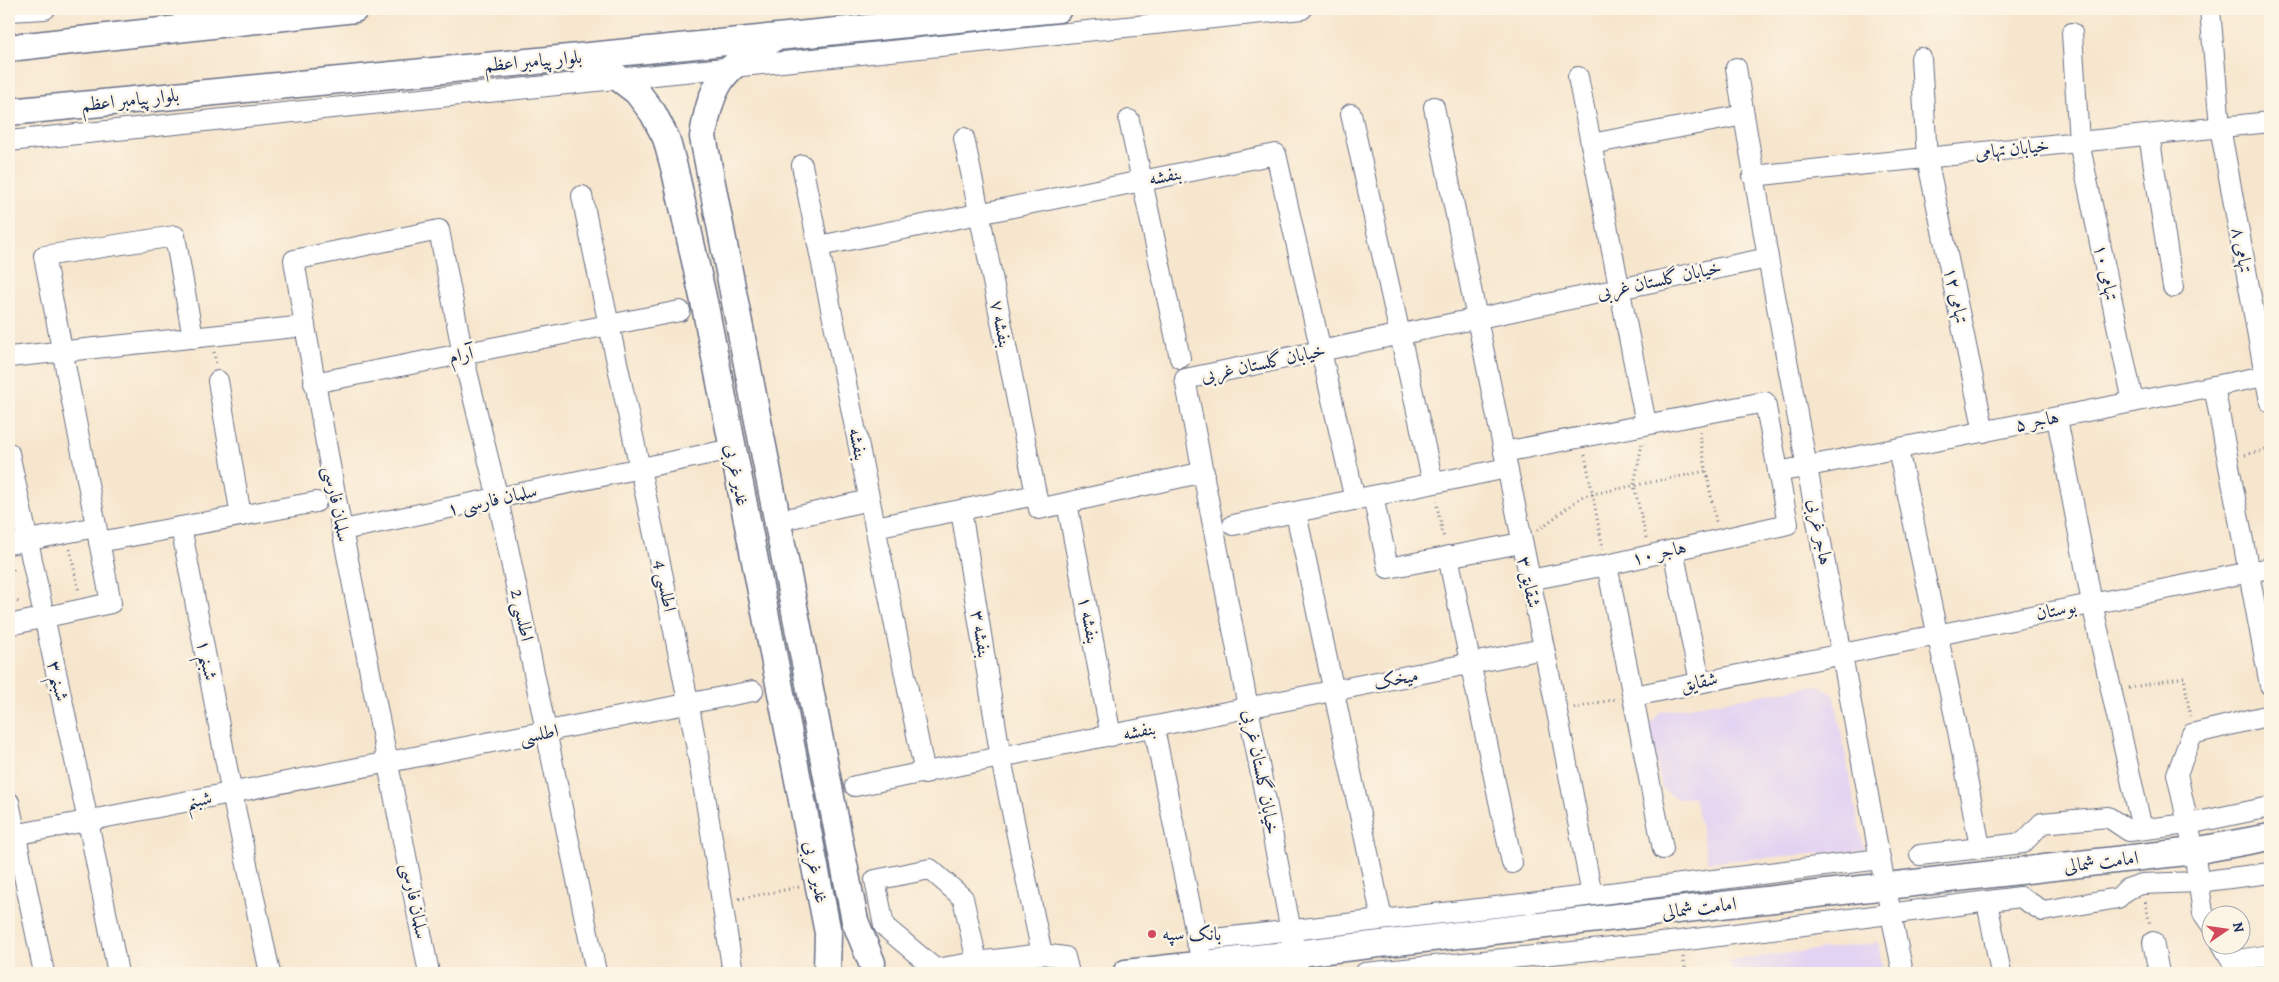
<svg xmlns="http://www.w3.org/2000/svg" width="2279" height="982" font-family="Alegreya,Amiri,serif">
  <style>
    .built { fill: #e3d3f2 }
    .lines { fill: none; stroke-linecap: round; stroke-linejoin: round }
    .minor-casing { stroke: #686f85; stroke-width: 22 }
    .major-casing { stroke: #686f85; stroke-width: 29 }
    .path { stroke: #686f85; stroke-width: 3; stroke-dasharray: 1 4; stroke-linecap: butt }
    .minor { stroke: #fff; stroke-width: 20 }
    .major { stroke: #fff; stroke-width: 26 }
    .poi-dot { fill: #d1495b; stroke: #fcf5e5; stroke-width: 2 }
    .labels { text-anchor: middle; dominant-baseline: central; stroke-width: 5; stroke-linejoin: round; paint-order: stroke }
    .street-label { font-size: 19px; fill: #1b2f5e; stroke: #fcf5e5 }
    .poi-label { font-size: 19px; fill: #1b2f5e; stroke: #fcf5e5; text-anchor: start }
  </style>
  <rect width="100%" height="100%" fill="#fcf5e5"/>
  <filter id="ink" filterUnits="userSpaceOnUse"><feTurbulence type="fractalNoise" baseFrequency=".02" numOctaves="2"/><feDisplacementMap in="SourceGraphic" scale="10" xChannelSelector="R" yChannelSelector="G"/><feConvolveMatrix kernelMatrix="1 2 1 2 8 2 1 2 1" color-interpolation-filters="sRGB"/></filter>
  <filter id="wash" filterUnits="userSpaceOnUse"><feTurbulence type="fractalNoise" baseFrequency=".0096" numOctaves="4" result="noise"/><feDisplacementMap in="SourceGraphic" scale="20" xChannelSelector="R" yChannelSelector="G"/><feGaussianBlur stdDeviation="1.12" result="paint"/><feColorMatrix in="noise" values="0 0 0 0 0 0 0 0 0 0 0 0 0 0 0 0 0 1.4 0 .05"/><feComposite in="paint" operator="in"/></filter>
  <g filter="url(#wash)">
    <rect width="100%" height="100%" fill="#f7e6ce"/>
    <g class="built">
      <polygon points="1819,685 1834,695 1864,850 1708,862 1694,797 1676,799 1662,788 1649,726 1660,712"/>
      <polygon points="1878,943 1884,973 1732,973 1729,960"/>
    </g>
  </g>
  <g filter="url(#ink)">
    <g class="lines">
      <g class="minor-casing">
        <g id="minor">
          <polyline points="180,9 226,20"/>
          <polyline points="2210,9 2220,127 2270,402"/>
          <polyline points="9,11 45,9"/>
          <polyline points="2072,33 2079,142 2133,402"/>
          <polyline points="1921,58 1927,158 1984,432"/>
          <polyline points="1736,68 1768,258 1880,859 1903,973"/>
          <polyline points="1578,77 1646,424"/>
          <polyline points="1434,107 1557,712 1592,895"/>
          <polyline points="1351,114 1433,483"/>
          <polyline points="1129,120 1180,358"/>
          <polyline points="2149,135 2173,287"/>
          <polyline points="964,138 1039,509 1204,472"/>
          <polyline points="9,141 1302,9"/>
          <polyline points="1591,144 1744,115"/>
          <polyline points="802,165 925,774"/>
          <polyline points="1753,176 2270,122"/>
          <path d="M 582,196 C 616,365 656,533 688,702 C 706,792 719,883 733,973"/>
          <polyline points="819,246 1276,154 1355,500"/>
          <polyline points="305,326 294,260 439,230 463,355 498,499 596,972"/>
          <polyline points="9,357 305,326 336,499 429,973"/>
          <polyline points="218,381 241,516"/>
          <polyline points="314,383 680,311"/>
          <polyline points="2214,386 2270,685"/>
          <polyline points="2057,418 2092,603 2142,829"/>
          <polyline points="1898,449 1958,731 1980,847"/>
          <polyline points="1504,452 1765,402 1788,524 1607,565 1529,580"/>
          <polyline points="9,453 88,821 118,973"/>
          <polyline points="1778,472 2265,376"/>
          <polyline points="1373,496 1388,568 1521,543"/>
          <polyline points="1067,503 1111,736"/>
          <polyline points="961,510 1001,759 1042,954 1065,957 1069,973"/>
          <polyline points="1296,513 1382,919"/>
          <polyline points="778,521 869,500"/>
          <polyline points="1233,525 1507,468"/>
          <polyline points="181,527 232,794 270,973"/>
          <polyline points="875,527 1036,495"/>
          <polyline points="343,530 732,449"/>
          <polyline points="99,542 316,502"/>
          <polyline points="9,544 96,527"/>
          <polyline points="1673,550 1700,682"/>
          <polyline points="1448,556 1512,863"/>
          <polyline points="1607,565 1663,849"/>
          <polyline points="9,625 111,603 44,256 175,236 193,338"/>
          <polyline points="1634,696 2270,568"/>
          <polyline points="1154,728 1200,954"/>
          <polyline points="855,786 1543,649"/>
          <polyline points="9,802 44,973"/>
          <polyline points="9,836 753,691"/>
          <polyline points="1920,855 2023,843 2042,823 2108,817 2129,831 2188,824 2270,807"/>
          <polyline points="1987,902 2001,973"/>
          <polyline points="2212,926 2203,913 2194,851 2177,774 2192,734 2270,715"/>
          <polyline points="1196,941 1522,904 1880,859"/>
          <polyline points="2153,942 2159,973"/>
          <polyline points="2222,944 2232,961 2270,955"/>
          <polyline points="977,962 935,969 884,926 875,880 930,869 963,898 977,962 1042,954"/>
          <polyline points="1299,973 1185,379 1768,258"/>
          <polyline points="1365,973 1680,941 2020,897 2043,911 2118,898 2127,889 2142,884 2198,882 2270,873"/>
        </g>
      </g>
      <g class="major-casing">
        <g id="major">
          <path d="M 767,44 C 722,67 710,87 703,137 L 855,921 L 872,963"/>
          <polyline points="9,48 355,9"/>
          <polyline points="578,60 584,60 612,73 637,92 653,113 666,138 675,171 705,306 828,933 827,969"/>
          <path d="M 9,112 C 358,77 709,46 1058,9"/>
          <polyline points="1126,973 2194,851 2270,837"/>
        </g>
      </g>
      <g class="path">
        <polyline points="214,352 216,365"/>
        <polyline points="1699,432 1716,522"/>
        <polyline points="1642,444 1634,485 1646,538"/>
        <polyline points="1585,455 1603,549"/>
        <polyline points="2245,455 2270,449"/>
        <polyline points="1436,501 1444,539"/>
        <polyline points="1538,530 1583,496 1706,471"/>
        <polyline points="70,549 79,592"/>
        <polyline points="9,579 15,566"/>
        <polyline points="9,596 21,604"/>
        <polyline points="2129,688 2184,677 2190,716"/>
        <polyline points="1574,708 1616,699"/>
        <polyline points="739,899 799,887"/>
        <polyline points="2145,902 2150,925"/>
        <polyline points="1683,957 1686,973"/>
      </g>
      <use href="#minor" class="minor"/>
      <use href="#major" class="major"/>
    </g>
  </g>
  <circle class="poi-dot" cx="1152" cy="934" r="5"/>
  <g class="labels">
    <g class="street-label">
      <text transform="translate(533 61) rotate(-5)">بلوار پیامبر اعظم</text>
      <text transform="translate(130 100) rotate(-6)">بلوار پیامبر اعظم</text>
      <text transform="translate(2012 149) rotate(-6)">خیابان تهامی</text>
      <text transform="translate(1165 176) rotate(-11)">بنفشه</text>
      <text transform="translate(2242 250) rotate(80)">تهامی ۸</text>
      <text transform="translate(2106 272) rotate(78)">تهامی ۱۰</text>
      <text transform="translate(1659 280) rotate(-12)">خیابان گلستان غربی</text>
      <text transform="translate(1956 295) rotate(78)">تهامی ۱۲</text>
      <text transform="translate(1001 324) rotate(79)">بنفشه ۷</text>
      <text transform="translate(461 355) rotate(-11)">آرام</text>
      <text transform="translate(1263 363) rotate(-12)">خیابان گلستان غربی</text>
      <text transform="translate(2037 421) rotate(-11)">هاجر ۵</text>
      <text transform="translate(858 444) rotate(79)">بنفشه</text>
      <text transform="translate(737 475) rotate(79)">غدیر غربی</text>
      <text transform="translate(492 500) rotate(-12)">سلمان فارسی ۱</text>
      <text transform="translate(337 504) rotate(79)">سلمان فارسی</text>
      <text transform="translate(1820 532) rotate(80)">هاجر غربی</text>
      <text transform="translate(1659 553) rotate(-13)">هاجر ۱۰</text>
      <text transform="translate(1529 582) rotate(78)">شقایق ۳</text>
      <text transform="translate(665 586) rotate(79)">اطلسی 4</text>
      <text transform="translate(2056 610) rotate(-11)">بوستان</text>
      <text transform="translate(522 615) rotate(78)">اطلسی 2</text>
      <text transform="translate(1089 620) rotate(79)">بنفشه ۱</text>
      <text transform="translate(981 634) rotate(81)">بنفشه ۳</text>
      <text transform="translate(207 660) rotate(79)">شبنم ۱</text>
      <text transform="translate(1396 679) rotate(-11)">میخک</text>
      <text transform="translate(58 681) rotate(78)">شبنم ۳</text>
      <text transform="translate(1699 682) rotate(-12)">شقایق</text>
      <text transform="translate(1139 731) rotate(-11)">بنفشه</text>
      <text transform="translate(539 734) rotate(-11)">اطلسی</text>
      <text transform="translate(1261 772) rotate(79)">خیابان گلستان غربی</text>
      <text transform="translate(199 800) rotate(-11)">شبنم</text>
      <text transform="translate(2101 862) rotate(-7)">امامت شمالی</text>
      <text transform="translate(816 872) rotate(79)">غدیر غربی</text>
      <text transform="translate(415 901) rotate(79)">سلمان فارسی</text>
      <text transform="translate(1699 908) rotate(-7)">امامت شمالی</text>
    </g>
    <g class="poi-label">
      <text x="1162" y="934">بانک سپه</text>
    </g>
  </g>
  <rect width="2279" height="982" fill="none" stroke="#fcf5e5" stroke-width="30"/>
  <g transform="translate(2226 930) rotate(77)"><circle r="24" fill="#fcf5e5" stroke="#a2a6af"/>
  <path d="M0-4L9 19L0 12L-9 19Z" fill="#d1495b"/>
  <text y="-8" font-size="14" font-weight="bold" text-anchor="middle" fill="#1b2f5e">N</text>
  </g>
</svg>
